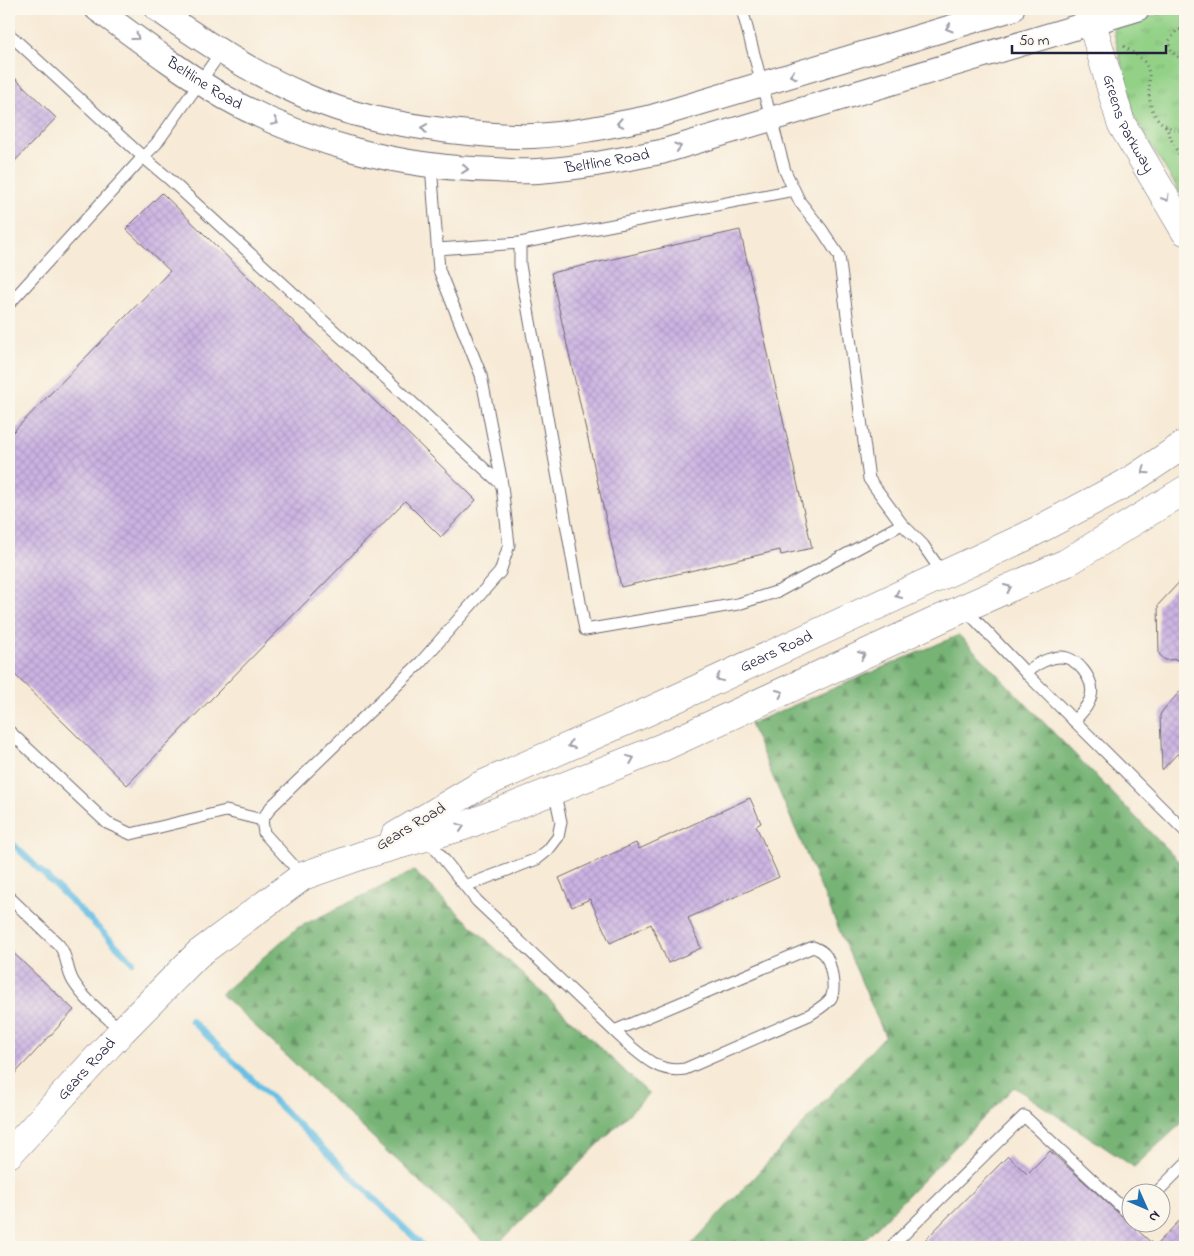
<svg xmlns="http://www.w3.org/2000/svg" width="1194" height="1256" font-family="'Indie Flower',sans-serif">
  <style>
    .forest { fill: url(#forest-firs); stroke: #4c6a58 }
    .park { fill: url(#park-tufts); stroke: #5a7a61 }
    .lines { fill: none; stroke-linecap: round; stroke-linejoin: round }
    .stream { stroke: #67bfe4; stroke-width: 6 }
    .building { fill: url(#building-cross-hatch) }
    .lane-casing { stroke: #6d6871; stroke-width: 13 }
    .street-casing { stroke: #6d6871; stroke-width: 26 }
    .secondary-casing { stroke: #6d6871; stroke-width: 29 }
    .path { stroke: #6d6871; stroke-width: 3; stroke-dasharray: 1 4; stroke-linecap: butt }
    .lane { stroke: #fff; stroke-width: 11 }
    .street { stroke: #fff; stroke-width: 24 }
    .secondary { stroke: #fff; stroke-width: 28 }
    .oneway { stroke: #9c9ca7 }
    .labels { text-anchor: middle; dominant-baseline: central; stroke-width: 5; stroke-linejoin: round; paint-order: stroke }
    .street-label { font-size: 16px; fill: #22223b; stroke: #fbf7ec }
  </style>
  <defs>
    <pattern id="forest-firs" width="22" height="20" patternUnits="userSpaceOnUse" patternTransform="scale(1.25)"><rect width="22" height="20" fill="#76b374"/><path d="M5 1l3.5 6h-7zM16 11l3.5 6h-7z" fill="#609160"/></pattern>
    <pattern id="park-tufts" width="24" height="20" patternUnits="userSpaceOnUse" patternTransform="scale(1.25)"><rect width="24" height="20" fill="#93d187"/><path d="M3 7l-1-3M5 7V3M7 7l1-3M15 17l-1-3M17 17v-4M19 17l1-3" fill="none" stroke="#7eb375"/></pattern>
    <pattern id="building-cross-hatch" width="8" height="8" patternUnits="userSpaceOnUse" patternTransform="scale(1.25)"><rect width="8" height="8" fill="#cbb3e2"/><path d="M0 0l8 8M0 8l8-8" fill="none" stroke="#ae9ac3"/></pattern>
  </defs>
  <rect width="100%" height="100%" fill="#fbf7ec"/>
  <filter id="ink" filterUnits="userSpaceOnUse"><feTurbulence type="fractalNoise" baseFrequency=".02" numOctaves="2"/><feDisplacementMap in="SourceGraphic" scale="10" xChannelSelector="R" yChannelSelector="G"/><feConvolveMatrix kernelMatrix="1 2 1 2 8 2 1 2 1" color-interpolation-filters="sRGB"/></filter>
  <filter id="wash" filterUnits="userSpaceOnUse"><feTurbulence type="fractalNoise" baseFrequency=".0096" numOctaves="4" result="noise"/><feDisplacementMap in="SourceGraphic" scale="20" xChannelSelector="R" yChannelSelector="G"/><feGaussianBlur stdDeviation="1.12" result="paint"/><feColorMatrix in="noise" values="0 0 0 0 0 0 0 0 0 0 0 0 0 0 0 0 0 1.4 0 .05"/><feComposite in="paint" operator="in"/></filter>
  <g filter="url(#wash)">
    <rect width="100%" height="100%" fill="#f7ead6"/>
    <g class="forest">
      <polygon points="959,635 1185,868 1185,1120 1134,1167 1014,1087 857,1247 689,1247 885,1036 750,724"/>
      <polygon points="414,871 649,1094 495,1247 489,1247 221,994 297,928"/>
    </g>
    <polygon class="park" points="1177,9 1185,9 1185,201 1134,117 1113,28"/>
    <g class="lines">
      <g class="stream">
        <polyline points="9,840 133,962"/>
        <polyline points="191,1020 424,1247"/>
      </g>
    </g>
    <g id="blocks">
      <g class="building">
        <polygon points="9,72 56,118 9,167"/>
        <polygon points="162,193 476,500 441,537 405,501 127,785 9,669 9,436 170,271 126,229"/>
        <polygon points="740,230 812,548 781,555 780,550 621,587 551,273"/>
        <polygon points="1185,576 1185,659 1165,660 1159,654 1158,605"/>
        <polygon points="1185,686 1185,762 1177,754 1162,770 1160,715 1163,710"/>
        <polygon points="750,798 761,823 756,826 779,877 688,918 701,948 668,963 651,924 610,943 590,899 572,907 559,878 636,843 639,849"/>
        <polygon points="9,949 74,1010 9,1080"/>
        <polygon points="1050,1151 1155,1246 1185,1215 1185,1247 918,1247 1008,1156 1027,1174"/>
      </g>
    </g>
  </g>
  <g filter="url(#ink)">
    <use href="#blocks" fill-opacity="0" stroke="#6d6871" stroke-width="1"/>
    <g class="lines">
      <g class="lane-casing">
        <g id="lane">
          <polyline points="742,9 785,171 800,202 822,230 839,256 869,479 902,524 779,591 738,604 585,630 520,265 520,243 794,190"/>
          <polyline points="9,34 143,157 156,144 221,52"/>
          <polyline points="438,249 520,243"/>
          <polyline points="9,304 143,157 168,178 502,485"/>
          <polyline points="902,524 923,545 943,574"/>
          <polyline points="964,608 1026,673 1185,831"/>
          <path d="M 1026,673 C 1034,665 1049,657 1061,657 C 1077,657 1095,680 1091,696 C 1089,706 1081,713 1074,721"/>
          <polyline points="9,731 107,823 131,834 226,811 262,820"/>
          <path d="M 426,837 L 477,901 L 629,1045 C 647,1060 660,1073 685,1069 L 809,1015 C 817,1010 825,1006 831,998 C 836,989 831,965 826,956 C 823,951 818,949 813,947 L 614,1031"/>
          <polyline points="303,876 264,833 262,820 271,807 421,662 500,572 509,545 501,478 481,375 439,270 431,165"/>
          <polyline points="465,886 537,859 548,850 558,837 561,822 554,790"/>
          <path d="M 9,897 L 59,945 C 68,956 66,969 73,981 C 85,1001 106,1016 122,1031"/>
          <polyline points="1155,1194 1185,1164"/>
          <polyline points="891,1247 1024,1116 1132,1217"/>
        </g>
      </g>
      <g class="street-casing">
        <g id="street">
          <path id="s1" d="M 97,9 C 138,39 180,71 224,97 C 307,144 401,168 496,170 C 510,171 524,172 538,171 C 580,168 620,160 661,152 L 1137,9"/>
          <path d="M 157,9 C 203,42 251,72 303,95 C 349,116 401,125 450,131 C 477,134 505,137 533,136 C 573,134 613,125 652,117 L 1012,9"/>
        </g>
      </g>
      <g class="secondary-casing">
        <g id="secondary">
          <path id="s2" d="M 1088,9 L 1121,123 L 1185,231"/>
          <path id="s3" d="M 395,836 L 479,786 L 647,712 L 1025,537 L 1130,481 L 1185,444"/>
          <path id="s4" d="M 9,1154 L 122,1031 L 198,954 L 303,876 L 363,855 L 464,826 L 663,747 L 964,608 L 1066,563 L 1185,490"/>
        </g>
      </g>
      <g class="path">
        <path d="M 1185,29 L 1177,30 L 1169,41 C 1170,52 1174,56 1185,60"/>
        <path d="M 1124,46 C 1131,52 1140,56 1145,63 C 1151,72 1149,83 1149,94 C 1151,117 1162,129 1185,131"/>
        <polyline points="1166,126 1174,146 1185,163"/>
      </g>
      <use href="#lane" class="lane"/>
      <use href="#street" class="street"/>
      <use href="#secondary" class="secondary"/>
    </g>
    <defs><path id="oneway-chevron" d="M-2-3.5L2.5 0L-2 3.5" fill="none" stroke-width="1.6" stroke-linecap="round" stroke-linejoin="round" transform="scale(1.25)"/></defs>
    <g class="oneway">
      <use href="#oneway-chevron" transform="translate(949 28) rotate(163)"/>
      <use href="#oneway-chevron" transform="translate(136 37) rotate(36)"/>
      <use href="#oneway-chevron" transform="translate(793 75) rotate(163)"/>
      <use href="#oneway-chevron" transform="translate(275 122) rotate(26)"/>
      <use href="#oneway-chevron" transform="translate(620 123) rotate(169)"/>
      <use href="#oneway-chevron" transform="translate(424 128) rotate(-172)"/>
      <use href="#oneway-chevron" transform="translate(678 147) rotate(-17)"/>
      <use href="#oneway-chevron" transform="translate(465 169) rotate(6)"/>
      <use href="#oneway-chevron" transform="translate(1166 198) rotate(59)"/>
      <use href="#oneway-chevron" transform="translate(1145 471) rotate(146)"/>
      <use href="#oneway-chevron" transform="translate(1008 588) rotate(-24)"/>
      <use href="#oneway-chevron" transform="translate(898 595) rotate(155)"/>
      <use href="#oneway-chevron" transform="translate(862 655) rotate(-25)"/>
      <use href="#oneway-chevron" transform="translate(719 678) rotate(155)"/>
      <use href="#oneway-chevron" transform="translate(780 693) rotate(-25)"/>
      <use href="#oneway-chevron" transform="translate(571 745) rotate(156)"/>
      <use href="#oneway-chevron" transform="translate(631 759) rotate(-22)"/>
      <use href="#oneway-chevron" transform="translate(461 827) rotate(-18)"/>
    </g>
  </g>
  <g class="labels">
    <g class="street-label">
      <text stroke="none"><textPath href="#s1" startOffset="131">Beltline Road</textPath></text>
      <text stroke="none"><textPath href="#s2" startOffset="122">Greens Parkway</textPath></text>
      <text stroke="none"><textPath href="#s1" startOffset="551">Beltline Road</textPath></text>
      <text stroke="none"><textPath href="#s3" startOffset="424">Gears Road</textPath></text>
      <text transform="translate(411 827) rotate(-31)">Gears Road</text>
      <text stroke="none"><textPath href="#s4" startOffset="115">Gears Road</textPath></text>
    </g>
  </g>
  <rect width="1194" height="1256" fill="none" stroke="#fbf7ec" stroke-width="30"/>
  <g transform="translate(1146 1208) rotate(135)"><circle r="24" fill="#fbf7ec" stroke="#a4a2a5"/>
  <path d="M0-4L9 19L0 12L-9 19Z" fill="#1f6fb2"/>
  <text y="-8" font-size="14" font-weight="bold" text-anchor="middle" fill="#22223b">N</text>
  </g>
  <path d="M1012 45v8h154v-8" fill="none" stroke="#22223b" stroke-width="2.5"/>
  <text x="1019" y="45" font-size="15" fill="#22223b" stroke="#fbf7ec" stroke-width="4" paint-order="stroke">50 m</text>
</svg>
